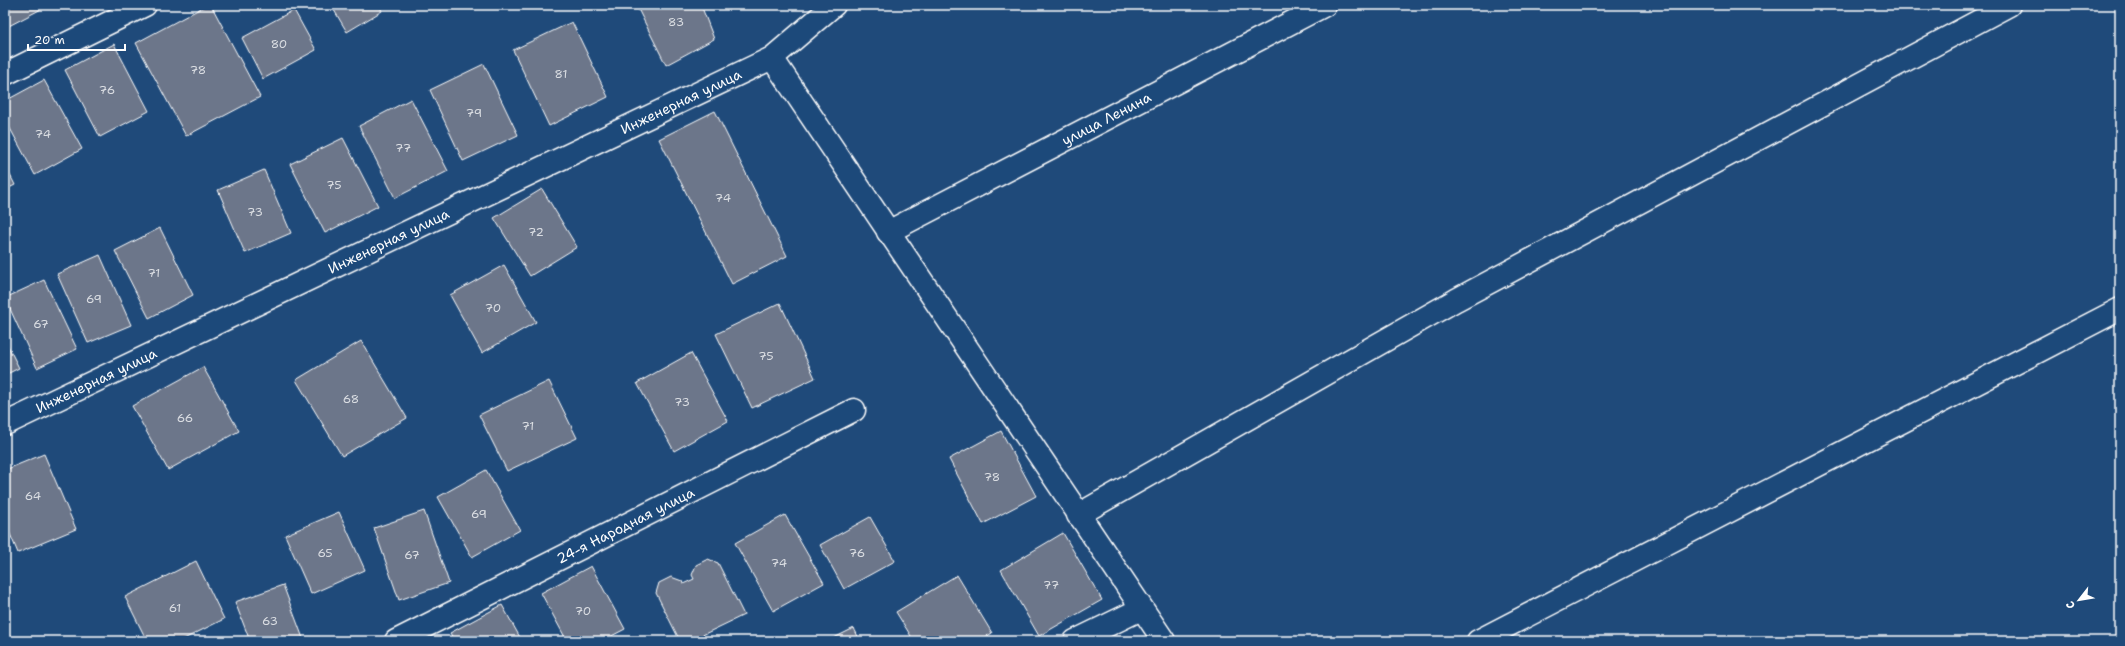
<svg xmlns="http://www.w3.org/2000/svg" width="2125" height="646" font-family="'Shantell Sans',sans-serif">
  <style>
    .building { fill: #6c768a; stroke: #fff }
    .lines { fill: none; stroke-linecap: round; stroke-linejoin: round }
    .street-casing { stroke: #fff; stroke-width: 25 }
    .street { stroke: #1f4a7a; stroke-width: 22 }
    .labels { text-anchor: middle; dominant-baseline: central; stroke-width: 4; stroke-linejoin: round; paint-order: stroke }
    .number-label { font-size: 12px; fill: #dadde2 }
    .street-label { font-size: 14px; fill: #fff; stroke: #1f4a7a }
  </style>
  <rect width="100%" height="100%" fill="#1f4a7a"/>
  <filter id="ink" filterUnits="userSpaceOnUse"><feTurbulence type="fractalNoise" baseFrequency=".025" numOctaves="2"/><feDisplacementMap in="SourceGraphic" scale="8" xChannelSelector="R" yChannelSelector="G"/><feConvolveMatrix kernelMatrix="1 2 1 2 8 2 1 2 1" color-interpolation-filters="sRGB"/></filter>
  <g filter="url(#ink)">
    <g class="building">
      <polygon points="5,5 49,5 5,28"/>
      <polygon points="207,5 211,5 260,97 186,136 136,43"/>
      <polygon points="331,5 379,5 382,11 347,32"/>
      <polygon points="636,5 701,5 714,39 666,65"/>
      <polygon points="294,10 316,50 263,79 242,38"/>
      <polygon points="572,22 608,97 549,126 513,50"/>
      <polygon points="114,44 149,111 100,137 65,70"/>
      <polygon points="484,64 518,135 463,161 430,90"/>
      <polygon points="44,80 82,149 35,175 5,119 5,101"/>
      <polygon points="411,99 448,171 395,198 359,126"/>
      <polygon points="715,111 787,256 732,284 659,139"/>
      <polygon points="343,138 378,206 325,233 290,164"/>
      <polygon points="5,165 15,185 5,190"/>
      <polygon points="264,170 291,233 245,253 218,190"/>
      <polygon points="542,189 577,247 530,276 494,218"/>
      <polygon points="160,228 193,295 149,318 115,251"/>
      <polygon points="100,255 131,325 88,343 57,274"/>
      <polygon points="504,265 536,322 482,353 450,295"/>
      <polygon points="44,280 77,349 37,368 5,298"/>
      <polygon points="780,303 815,378 752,408 716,334"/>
      <polygon points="5,340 19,368 5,375"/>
      <polygon points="361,341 407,418 342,456 296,380"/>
      <polygon points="691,353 728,421 674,451 637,383"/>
      <polygon points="203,367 239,431 168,470 132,406"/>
      <polygon points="549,381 577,438 507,471 479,415"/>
      <polygon points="1001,431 1036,496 983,524 949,459"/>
      <polygon points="44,454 76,529 18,553 5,522 5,470"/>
      <polygon points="486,470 520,530 472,557 438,497"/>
      <polygon points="424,511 449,583 399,600 374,528"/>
      <polygon points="339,512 365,570 311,594 285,535"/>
      <polygon points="785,515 824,583 773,611 735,543"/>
      <polygon points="870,517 895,561 844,589 820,545"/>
      <polygon points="1063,533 1102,600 1039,636 1001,570"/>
      <polygon points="708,559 718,563 744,615 690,641 680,641 656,593 659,583 671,577 682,581 683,584 694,579 692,575 696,565"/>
      <polygon points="196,561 224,619 180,641 147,641 125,597"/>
      <polygon points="591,566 625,629 602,641 567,641 541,593"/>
      <polygon points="957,575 992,633 980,641 914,641 896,612"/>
      <polygon points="283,585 304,641 250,641 235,602"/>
      <polygon points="502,605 522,641 455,641 450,633"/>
      <polygon points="854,628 860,641 828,641"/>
    </g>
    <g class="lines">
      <g class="street-casing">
        <g id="street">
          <polyline points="772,58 1164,641"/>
          <polyline points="5,74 145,5"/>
          <path id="s1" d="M 888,232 L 1325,5"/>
          <path id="s2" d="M 5,424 L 772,58 L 834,5"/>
          <polyline points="1078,515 1456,300 2009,5"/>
          <path id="s3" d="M 396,641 L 854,410"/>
          <polyline points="1075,641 1141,609"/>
          <polyline points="1478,641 2120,309"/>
        </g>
      </g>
      <use href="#street" class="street"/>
    </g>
  </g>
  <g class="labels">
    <g class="number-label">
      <text x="676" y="22">83</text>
      <text x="279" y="44">80</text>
      <text x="198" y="70">78</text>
      <text x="561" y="74">81</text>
      <text x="107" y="90">76</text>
      <text x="474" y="113">79</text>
      <text x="43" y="134">74</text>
      <text x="403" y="148">77</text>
      <text x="334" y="185">75</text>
      <text x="723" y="198">74</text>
      <text x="255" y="212">73</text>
      <text x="536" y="232">72</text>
      <text x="154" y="273">71</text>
      <text x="94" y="299">69</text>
      <text x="493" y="308">70</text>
      <text x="41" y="324">67</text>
      <text x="766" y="356">75</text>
      <text x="351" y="399">68</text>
      <text x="682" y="402">73</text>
      <text x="185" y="418">66</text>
      <text x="528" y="426">71</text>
      <text x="992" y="477">78</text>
      <text x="33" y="496">64</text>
      <text x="479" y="514">69</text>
      <text x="325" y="553">65</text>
      <text x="857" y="553">76</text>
      <text x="412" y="555">67</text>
      <text x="779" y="563">74</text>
      <text x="1051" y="585">77</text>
      <text x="175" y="608">61</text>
      <text x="583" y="611">70</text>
      <text x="270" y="621">63</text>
    </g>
    <g class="street-label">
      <text stroke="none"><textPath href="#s2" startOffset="749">Инженерная улица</textPath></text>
      <text stroke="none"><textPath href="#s1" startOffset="246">улица Ленина</textPath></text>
      <text stroke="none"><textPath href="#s2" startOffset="425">Инженерная улица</textPath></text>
      <text stroke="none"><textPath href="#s2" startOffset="101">Инженерная улица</textPath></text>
      <text stroke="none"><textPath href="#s3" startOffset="257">24-я Народная улица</textPath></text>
    </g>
  </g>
  <rect width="2125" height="646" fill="none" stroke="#1f4a7a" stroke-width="20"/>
  <rect x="10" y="10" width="2105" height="626" fill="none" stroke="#fff" stroke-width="1.5" filter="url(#ink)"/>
  <g transform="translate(2079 600) rotate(239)" stroke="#1f4a7a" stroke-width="3" paint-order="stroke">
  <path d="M0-3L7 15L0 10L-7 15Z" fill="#ffffff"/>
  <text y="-6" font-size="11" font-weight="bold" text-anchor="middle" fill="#ffffff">С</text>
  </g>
  <path d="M28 44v6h97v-6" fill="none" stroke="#ffffff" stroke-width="2"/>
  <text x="34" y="44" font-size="12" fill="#ffffff" stroke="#1f4a7a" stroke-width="3" paint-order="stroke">20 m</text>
</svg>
